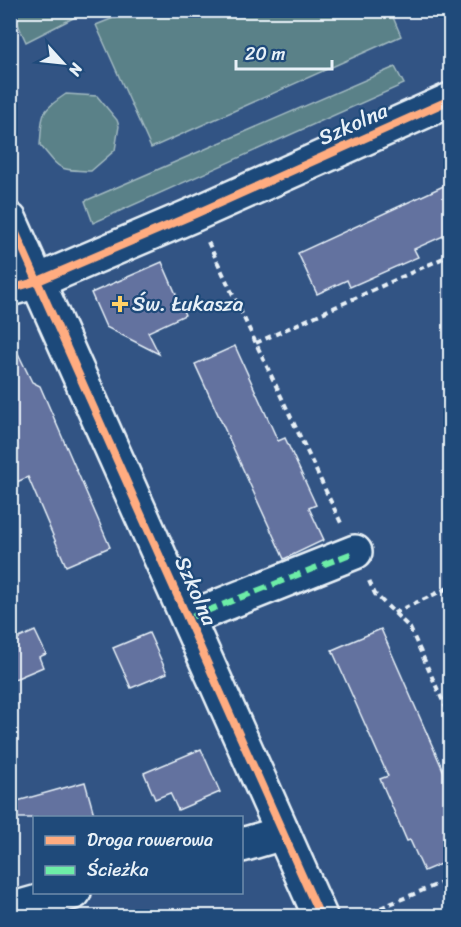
<svg xmlns="http://www.w3.org/2000/svg" width="461" height="927" font-family="Sriracha,sans-serif">
  <style>
    .green { fill: #5a8188; stroke: #a1b9c0; stroke-width: 1.5 }
    .building { fill: #64729f; stroke: #e8f1f8; stroke-width: 1.5 }
    .lines { fill: none; stroke-linecap: round; stroke-linejoin: round }
    .minor-casing { stroke: #e8f1f8; stroke-width: 38 }
    .path { stroke: #e8f1f8; stroke-width: 4; stroke-dasharray: 6 4.5; stroke-linecap: butt }
    .minor { stroke: #1f4a7a; stroke-width: 33 }
    .quiet { stroke: #6deda7; stroke-width: 6; stroke-dasharray: 12 6; stroke-linecap: butt }
    .cycleway-casing { stroke: #1f4a7a; stroke-width: 11 }
    .cycleway { stroke: #ffac80; stroke-width: 8 }
    .poi-dot { fill: #ffd166; stroke: #1f4a7a; stroke-width: 2 }
    .labels { text-anchor: middle; dominant-baseline: central; stroke-width: 4.5; stroke-linejoin: round; paint-order: stroke }
    .street-label { font-size: 21px; fill: #e8f1f8; stroke: #1f4a7a }
    .poi-label { font-size: 21px; fill: #e8f1f8; stroke: #1f4a7a; text-anchor: start }
  </style>
  <rect width="100%" height="100%" fill="#325484"/>
  <filter id="ink" filterUnits="userSpaceOnUse"><feTurbulence type="fractalNoise" baseFrequency=".0167" numOctaves="2"/><feDisplacementMap in="SourceGraphic" scale="12" xChannelSelector="R" yChannelSelector="G"/><feConvolveMatrix kernelMatrix="1 2 1 2 8 2 1 2 1" color-interpolation-filters="sRGB"/></filter>
  <g filter="url(#ink)">
    <g class="green">
      <polygon points="390,10 401,36 151,148 96,25 131,11"/>
      <polygon points="12,11 87,11 26,42"/>
      <polygon points="395,67 404,84 93,223 85,201"/>
      <path d="M 66,94 L 97,96 L 117,120 L 119,126 L 115,150 L 91,171 C 57,170 62,171 40,145 C 43,113 39,112 66,94 Z"/>
    </g>
    <g class="building">
      <polygon points="450,183 450,233 414,249 418,257 350,287 347,280 317,294 298,253"/>
      <polygon points="162,262 185,315 148,332 159,354 106,327 91,293"/>
      <polygon points="10,337 32,382 40,386 110,547 66,566 28,477 10,485"/>
      <polygon points="235,346 278,441 285,438 316,505 309,508 324,540 284,559 195,364"/>
      <polygon points="381,629 450,786 450,860 424,871 410,840 407,841 380,779 388,776 332,650"/>
      <polygon points="35,631 46,654 39,657 43,667 10,681 10,642"/>
      <polygon points="149,633 167,673 131,688 113,648"/>
      <polygon points="201,749 220,792 178,810 170,793 155,799 144,773"/>
      <polygon points="85,782 95,818 10,818 10,803"/>
    </g>
    <g class="lines">
      <g class="minor-casing">
        <g id="minor">
          <polyline points="10,220 320,916"/>
          <polyline points="10,289 38,281 195,214 450,100"/>
          <polyline points="189,618 355,552"/>
          <polyline points="242,845 283,833"/>
          <polyline points="10,910 74,892"/>
        </g>
      </g>
      <g class="path">
        <polyline points="208,242 341,523"/>
        <polyline points="256,343 450,255"/>
        <polyline points="369,581 375,594 410,628 450,717"/>
        <polyline points="394,613 450,587"/>
        <polyline points="361,916 450,879"/>
      </g>
      <use href="#minor" class="minor"/>
      <polyline class="quiet" points="189,618 355,552"/>
      <g class="cycleway-casing">
        <g id="cycleway">
          <polyline points="10,220 320,916"/>
          <polyline points="10,289 38,281 195,214 450,100"/>
        </g>
      </g>
      <use href="#cycleway" class="cycleway"/>
    </g>
  </g>
  <path class="poi-dot" d="M117 295h6v6h6v6h-6v6h-6v-6h-6v-6h6z"/>
  <g class="labels">
    <g class="street-label">
      <text transform="translate(353 124) rotate(-24)">Szkolna</text>
      <text transform="translate(196 591) rotate(66)">Szkolna</text>
    </g>
    <g class="poi-label">
      <text x="132" y="304">Św. Łukasza</text>
    </g>
  </g>
  <rect width="461" height="927" fill="none" stroke="#1f4a7a" stroke-width="36"/>
  <rect x="18" y="18" width="425" height="891" fill="none" stroke="#e8f1f8" stroke-width="2" filter="url(#ink)"/>
  <rect x="33" y="816" width="210" height="78" fill="#1f4a7a" stroke="#6f8dac" stroke-width="1.5"/>
  <rect x="45" y="836" width="30" height="9" fill="#ffac80" stroke="#6f8dac" stroke-width="1.5"/>
  <text x="87" y="846" font-size="18" fill="#e8f1f8">Droga rowerowa</text>
  <rect x="45" y="866" width="30" height="9" fill="#6deda7" stroke="#6f8dac" stroke-width="1.5"/>
  <text x="87" y="876" font-size="18" fill="#e8f1f8">Ścieżka</text>
  <g transform="translate(63 63) rotate(117)" stroke="#1f4a7a" stroke-width="4.5" paint-order="stroke">
  <path d="M0-4.5L10 22L0 15L-10 22Z" fill="#e8f1f8"/>
  <text y="-9" font-size="16" font-weight="bold" text-anchor="middle" fill="#e8f1f8">N</text>
  </g>
  <path d="M236 60v9h96v-9" fill="none" stroke="#e8f1f8" stroke-width="3"/>
  <text x="245" y="60" font-size="18" fill="#e8f1f8" stroke="#1f4a7a" stroke-width="4.5" paint-order="stroke">20 m</text>
</svg>
